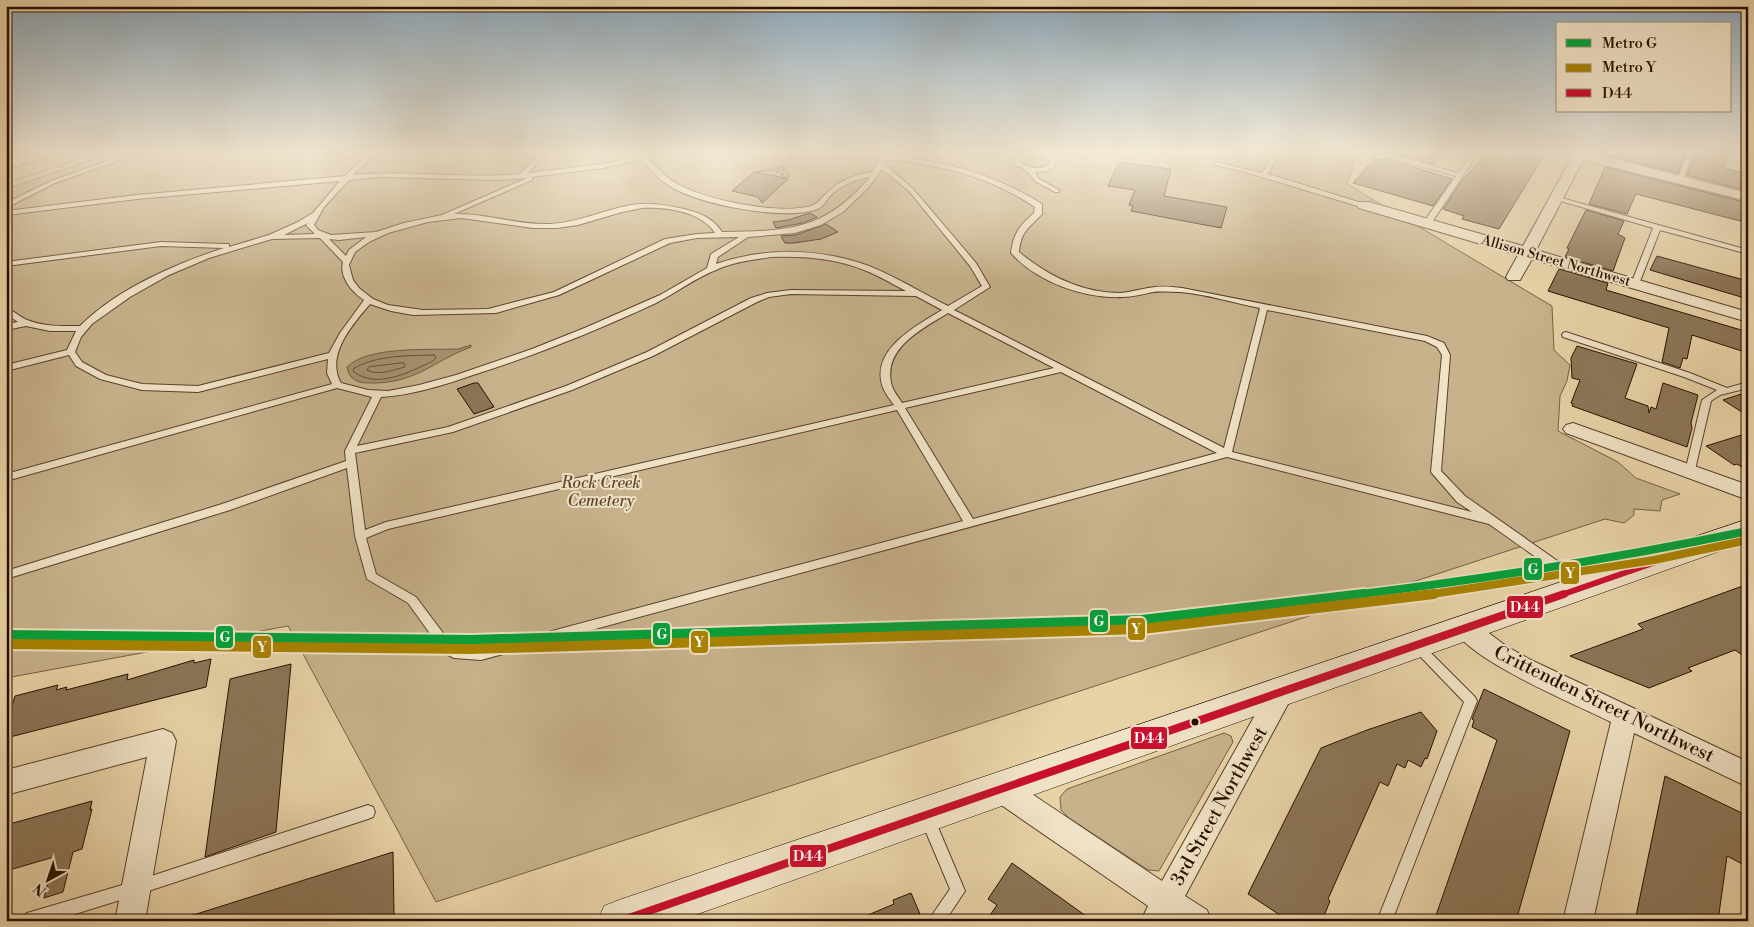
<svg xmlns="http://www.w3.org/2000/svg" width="1754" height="927" font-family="'Libre Bodoni',serif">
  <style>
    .green { fill: #c7b28b; stroke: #776046 }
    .water { fill: #a6906e; stroke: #735c42 }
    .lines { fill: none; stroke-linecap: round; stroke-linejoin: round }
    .shore { stroke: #665037; stroke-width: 1 }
    .building { fill: #8b7557; stroke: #270f00 }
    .lane-casing { stroke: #57402a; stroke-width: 2 }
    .street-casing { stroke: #57402a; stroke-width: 2 }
    .secondary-casing { stroke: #270f00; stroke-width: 1 }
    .primary-casing { stroke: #270f00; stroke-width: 1 }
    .path { stroke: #270f00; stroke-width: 2.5; stroke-dasharray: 1 2; stroke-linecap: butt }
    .lane { fill: #f0e2c6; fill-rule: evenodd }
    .street { fill: #f0e2c6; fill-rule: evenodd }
    .secondary { fill: #f0e2c6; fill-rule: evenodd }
    .primary { fill: #e8d3a7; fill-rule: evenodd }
    .bus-1-far1-casing { stroke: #f0e2c6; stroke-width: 10 }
    .bus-1-casing { stroke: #f0e2c6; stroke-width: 12 }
    .bus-1-far1 { stroke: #c8102e; stroke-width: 6 }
    .bus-1 { stroke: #c8102e; stroke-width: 8 }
    .metro-1-far1-casing { stroke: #f0e2c6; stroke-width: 11 }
    .metro-1-casing { stroke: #f0e2c6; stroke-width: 14 }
    .metro-2-far1-casing { stroke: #f0e2c6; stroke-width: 11 }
    .metro-2-casing { stroke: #f0e2c6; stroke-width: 14 }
    .metro-1-far1 { stroke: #04a13a; stroke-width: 8 }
    .metro-1 { stroke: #04a13a; stroke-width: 10 }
    .metro-2-far1 { stroke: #a98300; stroke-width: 8 }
    .metro-2 { stroke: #a98300; stroke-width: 10 }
    .bus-dot { fill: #270f00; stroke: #f0e2c6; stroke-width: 2 }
    .labels { text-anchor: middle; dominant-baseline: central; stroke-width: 4; stroke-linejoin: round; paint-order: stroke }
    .far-street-label { font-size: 14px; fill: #270f00; stroke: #f0e2c6 }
    .park-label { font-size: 16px; font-style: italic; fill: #5f4831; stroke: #f0e2c6 }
    .near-street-label { font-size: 19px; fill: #270f00; stroke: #f0e2c6 }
    .line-badge { stroke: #f0e2c6; stroke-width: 2 }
    .badge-label { font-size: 14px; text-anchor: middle; font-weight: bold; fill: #fff }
  </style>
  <rect width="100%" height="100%" fill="#e8d3a7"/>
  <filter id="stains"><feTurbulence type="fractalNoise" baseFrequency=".004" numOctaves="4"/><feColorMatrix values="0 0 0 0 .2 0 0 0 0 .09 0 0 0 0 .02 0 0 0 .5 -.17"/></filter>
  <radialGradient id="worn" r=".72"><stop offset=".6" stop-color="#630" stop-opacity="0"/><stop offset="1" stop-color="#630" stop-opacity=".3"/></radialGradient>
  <g class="green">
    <polygon points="115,152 1358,152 1347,184 1552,306 1554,350 1570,365 1567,381 1560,396 1558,431 1618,462 1636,478 1680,494 1662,500 1660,511 1634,509 1634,515 1624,523 1605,519 436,902 288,626 6,678 6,189"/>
    <polygon points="1224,733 1231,736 1233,742 1159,871 1148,870 1069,818 1061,810 1060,797 1067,789"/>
  </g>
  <path class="water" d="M 471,345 L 471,347 C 431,362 416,384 369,383 C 358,383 349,380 347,367 C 367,346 429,350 458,349 Z"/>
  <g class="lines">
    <g class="shore">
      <path d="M 434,355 L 436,358 L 433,361 C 410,372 376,390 353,371 L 354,368 C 379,355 406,356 434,355 Z"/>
      <path d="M 404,363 L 405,367 C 393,370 378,376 367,370 L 369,367 Z"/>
    </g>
  </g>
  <g class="building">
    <polygon points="1390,152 1443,152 1434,164"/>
    <polygon points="1487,152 1523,152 1543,157 1499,229 1462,219 1464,216 1443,209 1461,182"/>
    <polygon points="1612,152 1686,152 1678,173 1610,156"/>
    <polygon points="1696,152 1729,152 1724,168 1748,174 1748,191 1687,175"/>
    <polygon points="1375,158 1383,160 1385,158 1452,179 1433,206 1353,183"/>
    <polygon points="1119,162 1171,169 1164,196 1227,207 1221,228 1131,211 1133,206 1129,205 1135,190 1108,186"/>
    <polygon points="1605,167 1748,203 1748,223 1636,194 1627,214 1589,204"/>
    <polygon points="754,172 775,176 788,179 762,203 758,197 732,191"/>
    <polygon points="1586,210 1624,221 1618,234 1625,238 1613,271 1565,257 1569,249 1567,248"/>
    <polygon points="810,213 817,217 803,223 776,228 773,222 788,220"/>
    <polygon points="826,224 838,232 821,239 794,243 785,243 781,236 796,235"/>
    <polygon points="1657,256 1748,281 1748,299 1650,270"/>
    <polygon points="1559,269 1608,283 1606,290 1748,332 1748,353 1692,335 1687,359 1683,358 1680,368 1662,362 1669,328 1548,291"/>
    <polygon points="1577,346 1637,364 1625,398 1648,406 1649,413 1651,407 1656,409 1663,383 1698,395 1691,423 1692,428 1687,447 1572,406 1573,404 1571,403 1580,380 1572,378 1571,358"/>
    <polygon points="474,383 478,383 494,407 474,414 457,389"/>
    <polygon points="1741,394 1748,398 1748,416 1723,400"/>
    <polygon points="1748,433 1748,471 1737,464 1734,465 1706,446"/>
    <polygon points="1748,584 1748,659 1735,650 1688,668 1692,671 1649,688 1570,656 1643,629 1638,624"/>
    <polygon points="211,659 206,687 6,738 6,725 15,696 58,685 56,690 67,687 66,690 128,674 127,680 194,660 194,663"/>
    <polygon points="291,664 276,832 205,857 230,679"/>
    <polygon points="1484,689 1570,731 1516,921 1434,921 1497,740 1472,727 1474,720 1472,719"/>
    <polygon points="1421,712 1437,731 1427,759 1425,758 1421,767 1408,760 1405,768 1397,764 1388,786 1380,782 1328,899 1330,901 1322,921 1289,921 1248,894 1321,748 1367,730"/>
    <polygon points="1665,776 1748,816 1748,867 1727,856 1718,921 1635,921"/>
    <polygon points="92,801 90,810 92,809 82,849 73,852 63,892 44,898 54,857 6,871 6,825"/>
    <polygon points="393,852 394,915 375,921 187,921 187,917"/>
    <polygon points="1012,863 1093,921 986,921 997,905 988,899"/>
    <polygon points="911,893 920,914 915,921 854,921 894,904 893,900"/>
  </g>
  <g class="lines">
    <g class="lane-casing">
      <g id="lane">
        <polygon points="133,152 142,152 55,183 6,208 6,203 51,181"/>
        <path d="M 370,152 L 377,152 L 353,175 C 409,170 464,179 520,174 L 541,152 L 548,152 L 528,173 L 603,164 L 654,152 L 665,152 L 648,157 C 656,167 665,177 676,183 C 704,200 779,215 811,206 C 818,204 822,197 828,192 C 840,180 856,174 873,172 L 881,152 L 887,152 L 887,155 C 946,162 990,172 1042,204 L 1042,214 C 1028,229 1021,231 1019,252 C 1048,276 1082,293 1121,293 C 1132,292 1144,288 1155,287 C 1164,286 1173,287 1182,288 L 1427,336 L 1444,343 L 1450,355 L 1441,471 L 1465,496 L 1589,583 L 1591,586 L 1589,589 L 1585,590 L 1581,589 L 1489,524 L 1227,457 L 481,660 L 454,658 L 444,653 L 408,603 L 367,579 L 355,536 L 347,468 L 230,510 L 6,579 L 6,571 L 222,504 L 346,461 L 345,451 L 372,397 L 337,388 L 6,481 L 6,474 L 332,384 L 327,373 L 328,359 L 198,392 L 142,390 L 100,379 L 76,366 L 69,355 L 6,371 L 6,365 L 67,350 L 76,331 L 50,331 L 26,326 L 6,330 L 6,324 L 18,322 L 6,314 L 6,308 C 14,311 20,317 27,320 C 44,327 63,326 80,326 C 117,289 175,264 224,248 L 161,246 L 6,266 L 6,262 L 161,242 L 226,244 L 229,244 L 229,247 L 269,235 L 298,222 L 313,213 L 340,181 L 137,199 L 6,215 L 6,211 L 137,195 L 345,176 ZM 642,159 C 650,170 660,181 673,188 C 704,205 780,220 815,210 C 822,208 825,203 829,197 C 840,186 855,179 870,177 C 825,231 788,231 722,232 C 713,218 700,213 684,209 C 667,205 649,202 631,205 C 603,210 578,223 549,224 C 517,225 486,213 454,214 L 532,180 L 533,179 L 531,177 L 603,168 ZM 886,159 C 944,166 986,175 1035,207 L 1034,213 C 1020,225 1013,234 1011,253 C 1037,282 1084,299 1123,297 C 1133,297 1143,294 1153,292 C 1162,291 1171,292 1180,292 C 1206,294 1234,303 1260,308 L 1224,448 L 954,310 L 990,287 L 976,263 L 913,189 L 884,164 ZM 882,169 L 909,191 L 970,266 L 982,286 L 948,306 C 922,293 896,277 869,266 C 820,248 765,247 716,264 L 718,257 L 748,237 L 795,233 L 821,225 L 843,212 L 868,188 ZM 379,177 L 497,180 L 527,178 L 442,215 L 404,223 L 376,232 L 331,235 L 318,230 L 314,225 L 324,207 L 349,180 ZM 642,208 C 665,207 701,211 715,233 L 697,234 L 665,239 L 554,292 L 488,309 L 423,310 L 388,305 L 373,299 L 359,288 L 353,280 L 349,265 L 355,252 L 369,242 L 388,233 L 428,222 L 461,218 L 533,228 L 557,228 L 578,225 L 622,212 ZM 308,223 L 306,225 L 315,234 L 284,235 ZM 366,237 L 349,250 L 346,256 L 329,239 L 339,240 ZM 739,237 L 711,254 L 707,268 L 660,295 L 587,327 L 532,349 L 456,375 L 419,385 L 388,391 L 368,390 L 341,383 C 325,355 353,324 370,304 L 391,311 L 413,315 L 496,313 L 559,295 L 670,243 L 697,238 ZM 320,238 L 343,262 C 339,277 352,292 364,300 L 340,333 L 329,353 L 198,386 L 142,384 L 106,375 L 82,362 L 75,352 L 81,337 L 92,324 L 130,297 L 169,275 L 209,258 L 272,239 ZM 771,257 C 803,256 834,258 864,270 C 878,275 892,284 906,291 L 791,290 L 767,293 L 751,298 L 647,352 L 566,386 L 448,427 L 357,446 L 381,397 C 413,395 444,385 473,375 C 536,355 596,331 656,303 C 676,293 695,278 716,270 C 733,262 752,260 771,257 ZM 791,294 L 916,296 L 942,310 C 916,326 869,350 883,388 C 886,394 890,400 894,405 L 386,522 L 365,530 L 355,453 L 453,432 L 572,390 L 653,356 L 757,302 L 769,297 ZM 1267,310 L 1425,341 L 1437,347 L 1442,355 L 1431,472 L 1457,502 L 1472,512 L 1232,452 ZM 948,313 L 1054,368 L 902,403 C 899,398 894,392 892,386 C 881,349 922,329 948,313 ZM 1061,372 L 1217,453 L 973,519 L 905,408 ZM 897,410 L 963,521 L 481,650 L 456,648 L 452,645 L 416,597 L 376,574 L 366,538 L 388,529 Z"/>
        <path d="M 1029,152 L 1047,154 L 1055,159 L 1055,166 L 1047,171 L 1035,172 L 1039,179 L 1059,190 L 1059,192 L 1055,192 L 1035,181 L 1027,171 L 1014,164 L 1013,163 L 1016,156 ZM 1033,155 L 1043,157 L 1050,161 L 1050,164 C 1039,170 1029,169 1020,162 L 1021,158 Z"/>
        <polygon points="1136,152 1152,152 1161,155 1158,157"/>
        <path d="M 1241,152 C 1253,152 1267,151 1275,162 L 1268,174 L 1368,205 L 1361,207 L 1245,172 L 1212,164 L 1215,162 L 1262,173 L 1269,162 L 1266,159 Z"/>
        <polygon points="1371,152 1382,152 1458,173 1473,152 1479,152 1430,225 1427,225 1423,223 1456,176"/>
        <polygon points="1688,152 1694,152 1683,180 1678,181 1677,180"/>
        <polygon points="1554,197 1558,197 1748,250 1748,254 1660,230 1639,284 1635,286 1632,286 1631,284 1653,228 1554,199"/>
        <polygon points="1566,332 1690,373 1727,388 1748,382 1748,388 1720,395 1711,401 1694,474 1690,475 1685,472 1702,400 1717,390 1684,377 1563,337 1562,335 1563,333"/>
        <polygon points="1417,641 1421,643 1475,697 1477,701 1392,921 1377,921 1464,702 1413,649 1411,646 1413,643"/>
        <polygon points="368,805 373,807 375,812 373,817 368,819 136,895 53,921 20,921 22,916 27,913 136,881"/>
        <polygon points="927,811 932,813 965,891 945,921 928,921 950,889 920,818 922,813"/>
      </g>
    </g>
    <g class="street-casing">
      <g id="street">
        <polygon points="1559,152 1588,152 1748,193 1748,201 1583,160 1536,250 1748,312 1748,322 1532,259 1520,280 1508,280 1506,277 1518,255 1359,208 1357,205 1359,202 1369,202 1523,246 1572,157 1561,155"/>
        <polygon points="1573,423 1748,485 1748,500 1566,433 1563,429 1566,425"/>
        <path d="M 1465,618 L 1473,621 L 1506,646 L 1531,660 L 1748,762 L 1748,787 L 1634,733 L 1593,921 L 1563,921 L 1611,722 C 1575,704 1470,661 1453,628 L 1457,621 Z"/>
        <polygon points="1282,680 1291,683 1295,691 1185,896 1207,910 1211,921 1141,921 1148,906 991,798 987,789 991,780 1001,776 1011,780 1162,881 1273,683"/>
        <polygon points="163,729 172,733 176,741 145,921 115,921 147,757 6,795 6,770"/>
      </g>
    </g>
    <g class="secondary-casing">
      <polygon id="secondary" points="1748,519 1748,541 678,921 598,921 604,906 619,900"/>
    </g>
    <g class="primary-casing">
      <polygon id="primary" points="64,152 91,152 88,156 6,183 6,171"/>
    </g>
    <g class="path">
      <polyline points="776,171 799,152"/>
      <polyline points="756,172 782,166 786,168 784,170 789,174 787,178"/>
      <polyline points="757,172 773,170 782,173 784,178 787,178"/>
    </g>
    <use href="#lane" class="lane"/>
    <use href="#street" class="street"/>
    <use href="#secondary" class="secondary"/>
    <use href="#primary" class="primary"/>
    <g class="bus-1-far1-casing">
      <polyline id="bus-1-far1" points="1561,595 1748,530"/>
    </g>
    <g class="bus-1-casing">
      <polyline id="bus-1" points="620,921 1564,594"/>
    </g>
    <use href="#bus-1-far1" class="bus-1-far1"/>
    <use href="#bus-1" class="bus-1"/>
    <g class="metro-1-far1-casing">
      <path id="metro-1-far1" d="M 1353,595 C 1485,579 1618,558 1748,531"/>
    </g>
    <g class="metro-1-casing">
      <polyline id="metro-1" points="6,635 471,640 1142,620 1364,594"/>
    </g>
    <g class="metro-2-far1-casing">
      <polyline id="metro-2-far1" points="1426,595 1654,560 1748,540"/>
    </g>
    <g class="metro-2-casing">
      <polyline id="metro-2" points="6,644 471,649 1142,629 1434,594"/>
    </g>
    <use href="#metro-1-far1" class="metro-1-far1"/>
    <use href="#metro-1" class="metro-1"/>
    <use href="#metro-2-far1" class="metro-2-far1"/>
    <use href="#metro-2" class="metro-2"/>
  </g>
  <linearGradient id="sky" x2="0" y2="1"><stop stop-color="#8da6b7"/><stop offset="0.54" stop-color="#f5ebd7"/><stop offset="1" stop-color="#f5ebd7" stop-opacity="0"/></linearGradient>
  <rect width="1754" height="282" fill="url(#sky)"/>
  <circle class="bus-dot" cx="1195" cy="722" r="4.5"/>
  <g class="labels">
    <g class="far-street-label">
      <text transform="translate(1556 261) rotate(16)">Allison Street Northwest</text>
    </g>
    <g class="park-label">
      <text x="601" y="483">Rock Creek<tspan x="601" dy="18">Cemetery</tspan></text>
    </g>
    <g class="near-street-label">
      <text transform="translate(1604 704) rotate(26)">Crittenden Street Northwest</text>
      <text transform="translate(1219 806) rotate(-61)">3rd Street Northwest</text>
    </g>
  </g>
  <g class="line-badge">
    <rect x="1523" y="557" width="20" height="24" rx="5" fill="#04a13a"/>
    <rect x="1560" y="561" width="20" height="24" rx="5" fill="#a98300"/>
    <rect x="1506" y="595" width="38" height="24" rx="5" fill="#c8102e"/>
    <rect x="1089" y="609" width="20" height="24" rx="5" fill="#04a13a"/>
    <rect x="1127" y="617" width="19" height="24" rx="5" fill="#a98300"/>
    <rect x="652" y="622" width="19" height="24" rx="5" fill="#04a13a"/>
    <rect x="215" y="625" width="19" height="24" rx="5" fill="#04a13a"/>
    <rect x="690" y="630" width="19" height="24" rx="5" fill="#a98300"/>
    <rect x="252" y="635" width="20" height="24" rx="5" fill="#a98300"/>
    <rect x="1130" y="726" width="38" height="24" rx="5" fill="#c8102e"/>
    <rect x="789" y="844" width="38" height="24" rx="5" fill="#c8102e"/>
  </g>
  <g class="badge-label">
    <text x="1533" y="574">G</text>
    <text x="1570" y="578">Y</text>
    <text x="1525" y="612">D44</text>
    <text x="1099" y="626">G</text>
    <text x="1136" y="634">Y</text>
    <text x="662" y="639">G</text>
    <text x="225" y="642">G</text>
    <text x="699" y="647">Y</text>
    <text x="262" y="652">Y</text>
    <text x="1149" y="743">D44</text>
    <text x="808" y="861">D44</text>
  </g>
  <rect width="1754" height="927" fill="none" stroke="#e8d3a7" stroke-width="25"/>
  <rect x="8" y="8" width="1739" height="912" fill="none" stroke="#270f00" stroke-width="2.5"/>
  <rect x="12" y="12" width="1729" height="902" fill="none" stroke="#270f00"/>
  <rect x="1556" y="22" width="175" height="90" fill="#f0e2c6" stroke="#a08e77"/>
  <rect x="1566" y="39" width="25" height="8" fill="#04a13a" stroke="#a08e77"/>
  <text x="1602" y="48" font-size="15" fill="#270f00">Metro G</text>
  <rect x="1566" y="64" width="25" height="8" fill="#a98300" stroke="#a08e77"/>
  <text x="1602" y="72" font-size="15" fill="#270f00">Metro Y</text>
  <rect x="1566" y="89" width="25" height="8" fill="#c8102e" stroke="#a08e77"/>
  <text x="1602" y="98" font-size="15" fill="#270f00">D44</text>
  <g transform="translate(48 880) rotate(220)" stroke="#f0e2c6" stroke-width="4" paint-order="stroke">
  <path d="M0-4L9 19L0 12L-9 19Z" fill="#270f00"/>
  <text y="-8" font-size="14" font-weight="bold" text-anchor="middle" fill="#270f00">N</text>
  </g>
  <rect width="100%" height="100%" filter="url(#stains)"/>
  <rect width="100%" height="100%" fill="url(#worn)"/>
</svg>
